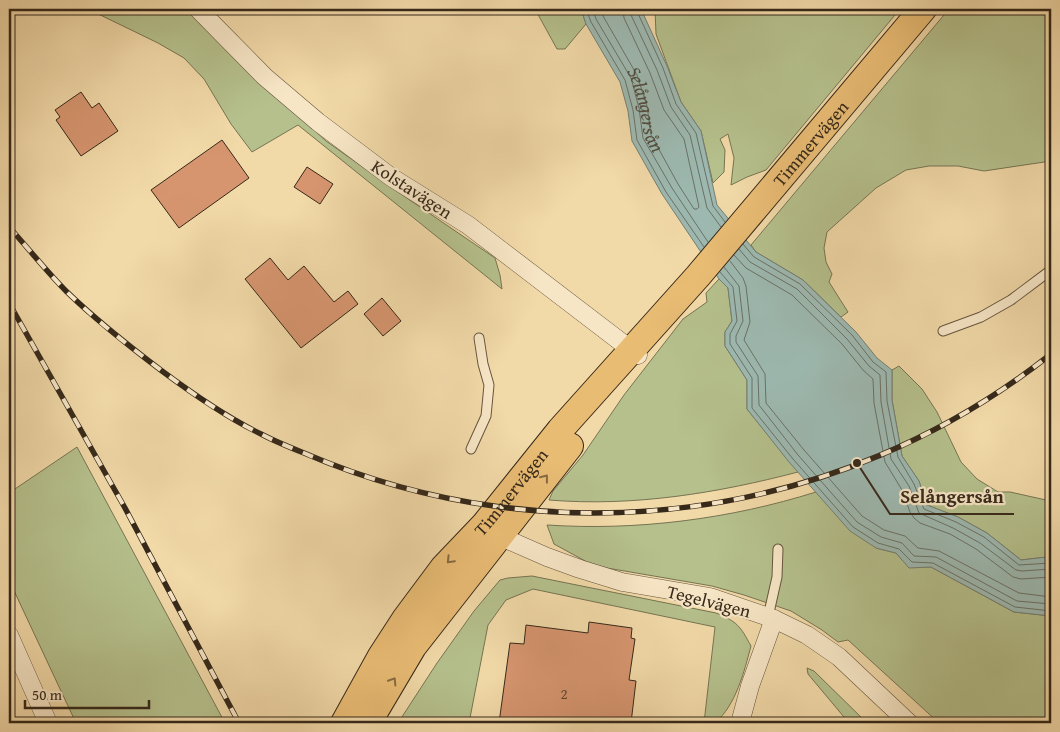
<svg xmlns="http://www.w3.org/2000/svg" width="1060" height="732" font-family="'Gentium Book Plus',serif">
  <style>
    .green { fill: #b5c08c; stroke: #767453 }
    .water { fill: #9db9b1; stroke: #747f75 }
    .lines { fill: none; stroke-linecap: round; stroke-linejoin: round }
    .shore { stroke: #6a7166; stroke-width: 1 }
    .building { fill: #d6956f; stroke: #36291a }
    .service-casing { stroke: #65553e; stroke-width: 11 }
    .minor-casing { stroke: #65553e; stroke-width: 19 }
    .primary-casing { stroke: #36291a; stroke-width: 28 }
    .service { stroke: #f7e6c6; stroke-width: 9 }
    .minor { stroke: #f7e6c6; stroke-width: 18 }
    .primary { stroke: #e9bc74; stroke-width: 26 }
    .rail-casing { stroke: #36291a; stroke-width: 5.5 }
    .rail { stroke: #f7e6c6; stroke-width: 4; stroke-dasharray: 11; stroke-linecap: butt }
    .oneway { stroke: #876b42 }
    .labels { text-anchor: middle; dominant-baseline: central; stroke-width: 4.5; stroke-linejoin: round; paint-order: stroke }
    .number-label { font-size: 15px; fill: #5e442f }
    .street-label { font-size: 18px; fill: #36291a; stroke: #f7e6c6 }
    .water-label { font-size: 19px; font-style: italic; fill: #504d40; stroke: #f7e6c6 }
    .leader { fill: none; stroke: #36291a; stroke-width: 2 }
    .callout-dot { fill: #36291a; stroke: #f7e6c6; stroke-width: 2 }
    .callout-label { font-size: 19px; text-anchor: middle; font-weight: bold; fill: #36291a; stroke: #f7e6c6; stroke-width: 4.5; stroke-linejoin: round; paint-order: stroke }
  </style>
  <rect width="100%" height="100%" fill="#f2d9a8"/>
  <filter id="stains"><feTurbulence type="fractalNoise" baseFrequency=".004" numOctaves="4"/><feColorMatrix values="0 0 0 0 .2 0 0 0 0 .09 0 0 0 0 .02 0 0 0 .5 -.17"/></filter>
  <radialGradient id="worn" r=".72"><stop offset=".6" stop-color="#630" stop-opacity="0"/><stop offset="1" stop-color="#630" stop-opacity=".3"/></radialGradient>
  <g class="green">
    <polygon points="88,9 186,9 238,61 326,141 395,190 495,258 500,275 502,289 298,125 252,152 231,124 204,79 184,58 158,43"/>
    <polygon points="535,9 581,9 586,24 565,49 557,49"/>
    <polygon points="655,9 900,9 766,170 747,177 731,185 734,158 728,134 720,139 725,150 724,172 713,183 701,131 681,102 656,34"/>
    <polygon points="949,9 1051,9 1051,161 984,171 958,166 929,166 906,170 876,188 827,232 824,248 826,262 832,274 829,282 848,312 841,317 803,280 756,252 751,245"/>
    <path d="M 719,279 L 728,288 L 732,321 L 725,332 L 725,346 L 747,380 L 747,409 L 798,472 C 718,493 633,507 549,500 L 553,491 L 583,455 L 624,395 L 683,319 L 707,302 L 706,293 Z"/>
    <polygon points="899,366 922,389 937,412 961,462 977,479 998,492 1010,492 1046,500 1051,498 1051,559 1047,557 1021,560 987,533 958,517 927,505 919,481 902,456 892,400 892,370"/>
    <polygon points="77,447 225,723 76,723 9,580 9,493"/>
    <path d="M 816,492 L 876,548 L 896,553 L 909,567 L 931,567 L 1014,612 L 1051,616 L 1051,723 L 939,723 L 848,640 L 838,642 L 822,630 L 791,611 L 744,595 L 712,586 L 607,568 L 587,562 L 554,544 L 547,525 C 637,531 730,519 816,492 Z"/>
    <path d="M 532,576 L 716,613 C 738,622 740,626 751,646 C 744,672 736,705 715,723 L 704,723 L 715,627 L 533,589 L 506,600 L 488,625 L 469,723 L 398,723 L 437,663 L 474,611 L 500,580 L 508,578 Z"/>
    <polygon points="807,668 814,671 867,723 849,723 808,674"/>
  </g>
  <polygon class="water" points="581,9 641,9 667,66 681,102 701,131 717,205 756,252 803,280 856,332 877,358 892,370 892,400 902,456 919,481 927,505 958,517 987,533 1021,560 1047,557 1051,559 1051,616 1014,612 931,567 909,568 896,553 876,548 850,531 789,462 747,409 747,380 725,346 725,332 732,321 728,288 719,279 662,194 632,141 628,111 620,82 586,24"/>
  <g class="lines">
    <g class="shore">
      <polyline points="586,9 591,22 625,80 633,110 637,140 666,192 704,247"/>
      <polyline points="593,9 596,19 631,78 639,108 643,138 672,188 708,242"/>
      <path id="s1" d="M 601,9 L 603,16 L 637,75 L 647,106 L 651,135 L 678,184 L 694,209 L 697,209 L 699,207 L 684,139 L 664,110 L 650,73 L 624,18 L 623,9"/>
      <polyline points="630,9 631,15 657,70 671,107 690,135 707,208 721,227"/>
      <polyline points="636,9 663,68 676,104 696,133 713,206 725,222"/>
      <polyline points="743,244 754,257 800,284 852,335 873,362 886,372 887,401 898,457 914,484 924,509 956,522 984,537 1019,565 1051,563"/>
      <polyline points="739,249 750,262 797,289 847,339 869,366 880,375 881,402 891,459 909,486 919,513 953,528 980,543 1016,570 1022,571 1051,569"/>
      <polyline points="734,255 746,268 792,295 842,344 863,370 873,379 874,403 885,462 902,490 910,512 914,518 920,523 950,534 976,549 1013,577 1021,579 1051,577"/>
      <polyline points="730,261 743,278 746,286 750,322 744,340 765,374 766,403 804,450 862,516 884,530 905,536 918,548 939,551 1019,593 1051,597"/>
      <polyline points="724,267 739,286 743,321 736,336 736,342 758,376 759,405 798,455 857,522 881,537 902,543 914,556 936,557 1017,601 1051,604"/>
      <polyline points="720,272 733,287 737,321 730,334 730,344 752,378 752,408 793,459 853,527 878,543 899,549 912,562 933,563 1015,607 1051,611"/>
    </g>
  </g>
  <g class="building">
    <polygon points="81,92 92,108 99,103 118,131 81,156 56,120 60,117 55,110"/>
    <polygon points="222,140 249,178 179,228 151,190"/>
    <polygon points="307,167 333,184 320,204 294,187"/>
    <polygon points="270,258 288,280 304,266 334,302 348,291 358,304 301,348 245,279"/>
    <polygon points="382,298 401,321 383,336 364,314"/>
    <polygon points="589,622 632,628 631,638 635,639 629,680 636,681 631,723 499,723 510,643 524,644 526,625 588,633"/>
  </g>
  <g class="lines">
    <g class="service-casing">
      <g id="service">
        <polyline points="943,331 981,317 1011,300 1051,270"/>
        <polyline points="471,449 486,416 489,385 483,364 479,338"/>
        <polyline points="768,617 777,577 778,549"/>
      </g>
    </g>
    <g class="minor-casing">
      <g id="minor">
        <polyline points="198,9 265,77 318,122 391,177 468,225 638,355"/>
        <polyline points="491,531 499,536 547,557 580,569 622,582 710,597 774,619 807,635 839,657 909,723"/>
        <polyline points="9,635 48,723"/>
        <polyline points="740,723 750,686 774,619"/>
      </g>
    </g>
    <g class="primary-casing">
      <g id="primary">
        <path id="s2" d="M 344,723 L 381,656 L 405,619 L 443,568 L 484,525 L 560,430 L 698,276 L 923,9"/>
        <polyline points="368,723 413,647 570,446"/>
      </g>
    </g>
    <use href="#service" class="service"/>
    <use href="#minor" class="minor"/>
    <use href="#primary" class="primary"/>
    <g class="rail-casing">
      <g id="rail">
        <path d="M 9,227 C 28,248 47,272 67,292 C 97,321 129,346 162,371 C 193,394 226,417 261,434 C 274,441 289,447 304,453 C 552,560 839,522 1051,354"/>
        <polyline points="9,303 125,508 239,723"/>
      </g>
    </g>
    <use href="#rail" class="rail"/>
  </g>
  <defs><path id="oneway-chevron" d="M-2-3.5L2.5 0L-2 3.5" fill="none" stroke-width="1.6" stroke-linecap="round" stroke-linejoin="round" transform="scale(1.25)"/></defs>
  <g class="oneway">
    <use href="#oneway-chevron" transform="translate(545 478) rotate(-52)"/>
    <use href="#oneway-chevron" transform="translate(450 560) rotate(134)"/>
    <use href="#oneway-chevron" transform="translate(393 681) rotate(-58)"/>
  </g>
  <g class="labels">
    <g class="number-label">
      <text x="564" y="693">2</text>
    </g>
    <g class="street-label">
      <text stroke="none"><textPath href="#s2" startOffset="746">Timmervägen</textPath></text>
      <text transform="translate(412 189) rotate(33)">Kolstavägen</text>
      <text stroke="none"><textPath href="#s2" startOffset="286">Timmervägen</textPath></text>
      <text transform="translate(709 601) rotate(14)">Tegelvägen</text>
    </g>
    <g class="water-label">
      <text stroke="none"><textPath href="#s1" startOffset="111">Selångersån</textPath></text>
    </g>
  </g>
  <path class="leader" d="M857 463L890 514H1014"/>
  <circle class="callout-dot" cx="857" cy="463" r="5"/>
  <g class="callout-label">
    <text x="952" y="503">Selångersån</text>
  </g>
  <rect width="1060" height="732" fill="none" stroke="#f2d9a8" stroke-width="30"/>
  <rect x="10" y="10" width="1040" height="712" fill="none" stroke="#36291a" stroke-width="2.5"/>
  <rect x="15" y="15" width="1030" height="702" fill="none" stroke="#36291a"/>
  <path d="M25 700v8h124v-8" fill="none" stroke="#36291a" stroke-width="2.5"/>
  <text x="32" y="700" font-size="15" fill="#36291a" stroke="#f7e6c6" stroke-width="4" paint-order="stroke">50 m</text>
  <rect width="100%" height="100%" filter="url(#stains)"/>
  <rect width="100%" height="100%" fill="url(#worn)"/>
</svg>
